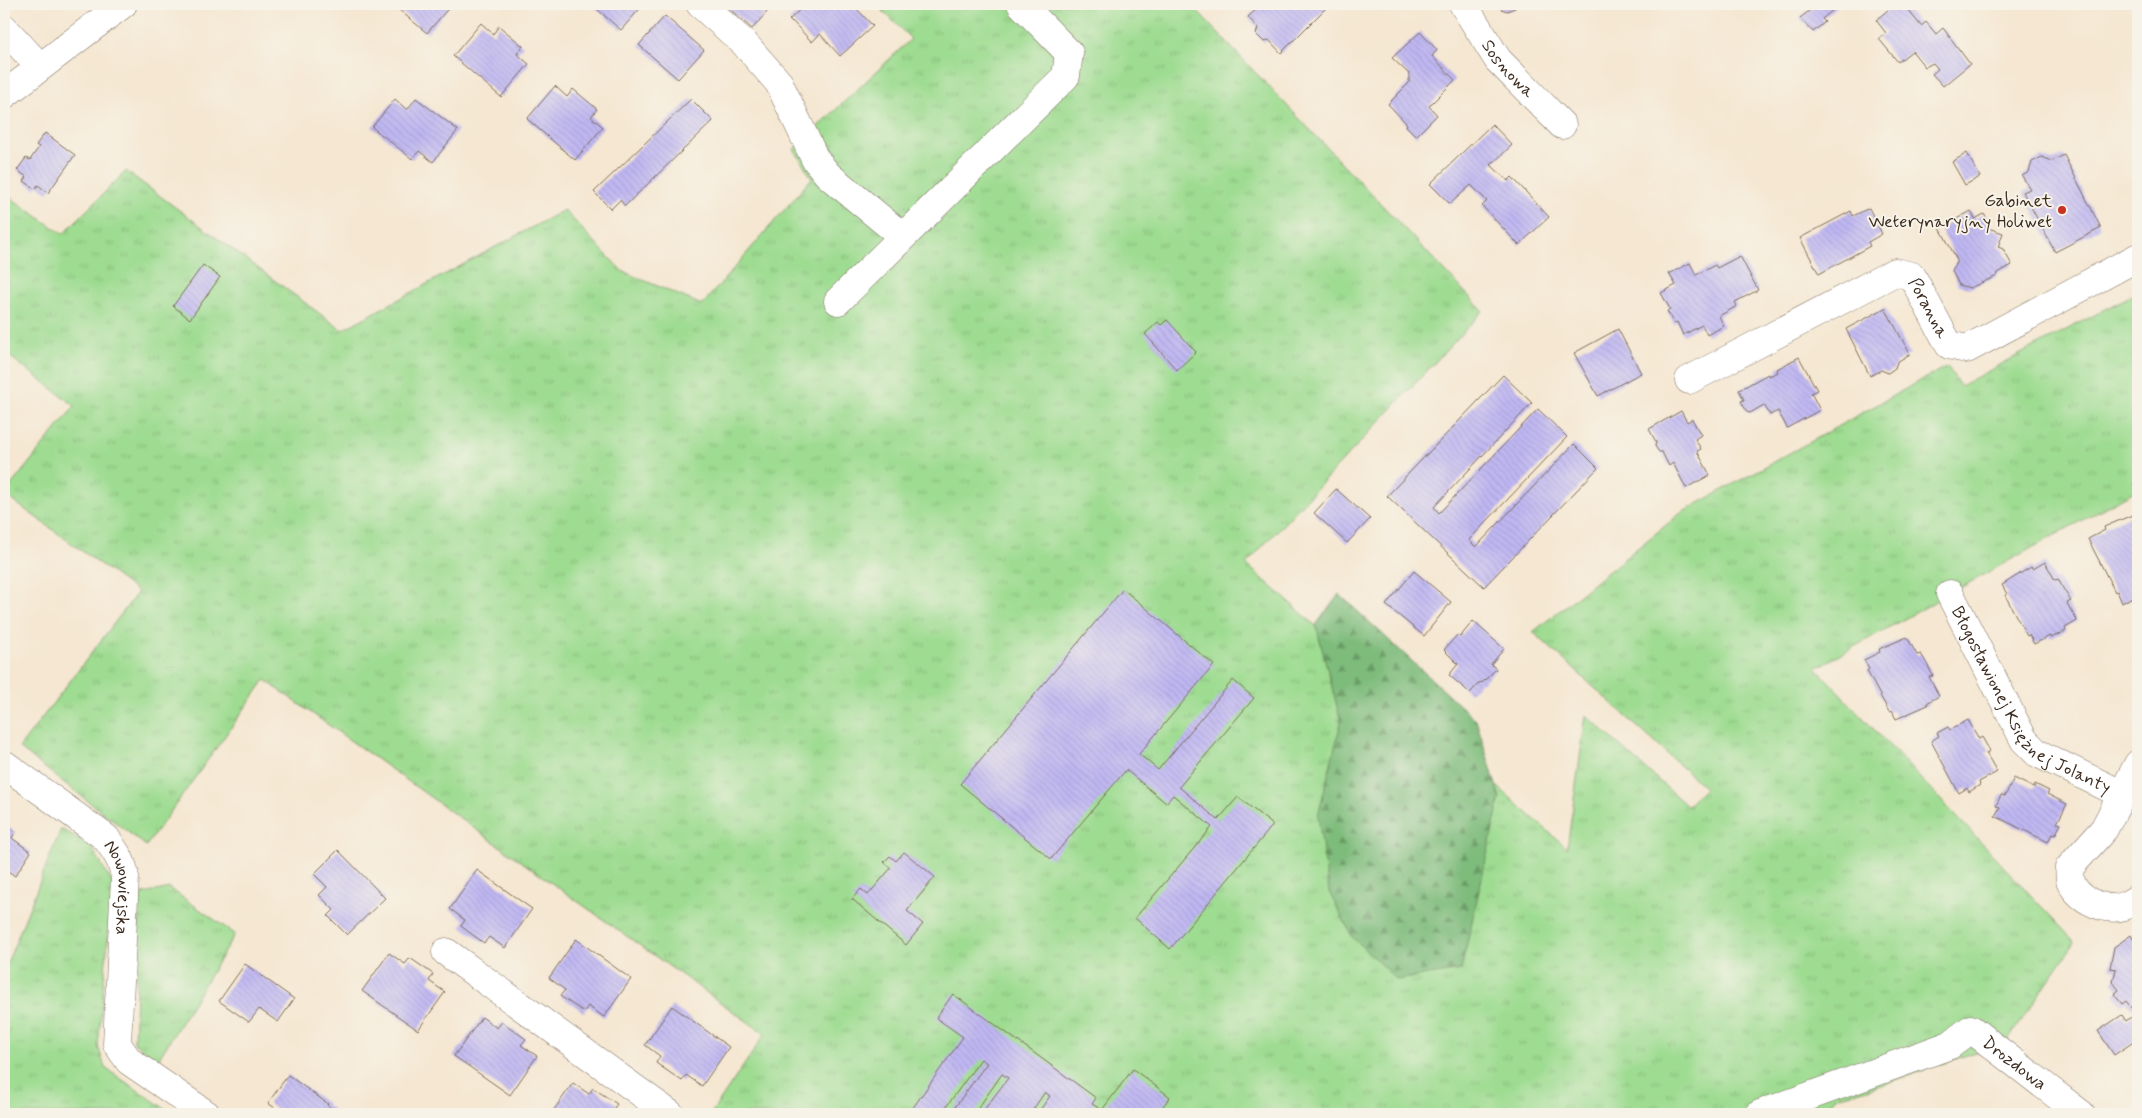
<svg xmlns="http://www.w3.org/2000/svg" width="2142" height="1118" viewBox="0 0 2142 1118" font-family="Mynerve,sans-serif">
<defs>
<pattern id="grass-tufts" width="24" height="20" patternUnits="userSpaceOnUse" patternTransform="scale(1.25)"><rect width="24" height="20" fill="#9edc91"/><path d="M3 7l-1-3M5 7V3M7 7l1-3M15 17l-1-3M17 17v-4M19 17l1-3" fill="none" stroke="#89bd7d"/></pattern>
<pattern id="forest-firs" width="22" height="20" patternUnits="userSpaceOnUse" patternTransform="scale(1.25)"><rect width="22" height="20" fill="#7ebc7b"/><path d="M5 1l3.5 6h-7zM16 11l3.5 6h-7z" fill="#689964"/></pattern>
<pattern id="building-back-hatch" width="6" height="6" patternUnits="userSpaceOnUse" patternTransform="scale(1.25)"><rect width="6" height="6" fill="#c0b8f3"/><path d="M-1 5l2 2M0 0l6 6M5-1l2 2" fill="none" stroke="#a69ed0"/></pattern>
</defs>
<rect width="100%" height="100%" fill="#f7f3e8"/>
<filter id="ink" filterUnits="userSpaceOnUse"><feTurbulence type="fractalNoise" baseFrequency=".02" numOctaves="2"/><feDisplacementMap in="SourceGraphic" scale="10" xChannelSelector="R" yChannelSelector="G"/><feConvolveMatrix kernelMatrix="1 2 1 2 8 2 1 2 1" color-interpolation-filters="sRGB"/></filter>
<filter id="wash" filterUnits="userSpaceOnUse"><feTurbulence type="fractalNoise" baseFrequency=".0096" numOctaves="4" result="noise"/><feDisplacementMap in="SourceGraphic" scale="20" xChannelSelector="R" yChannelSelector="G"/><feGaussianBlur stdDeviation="1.12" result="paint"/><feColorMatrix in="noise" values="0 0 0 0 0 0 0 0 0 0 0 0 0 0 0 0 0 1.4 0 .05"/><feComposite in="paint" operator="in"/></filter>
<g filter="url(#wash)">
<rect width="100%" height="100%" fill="#f5e7d1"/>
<g fill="url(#grass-tufts)" stroke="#6c8358">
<polygon points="876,4 1190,4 1483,311 1246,564 1567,848 1586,715 1687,806 1705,788 1533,632 1681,513 1947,366 1960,386 2138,292 2138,489 1816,668 2075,942 2007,1041 1875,1087 1835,1097 1823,1114 711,1114 765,1034 265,680 146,846 19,748 138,592 4,494 75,406 4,352 4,193 63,234 126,171 342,330 564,210 622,271 702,305 812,178 794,149 911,39"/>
<polygon points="61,829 90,845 113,884 98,1046 105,1068 173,1114 4,1114 4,971"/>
<polygon points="169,888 235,934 158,1060 134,1043 140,895"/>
</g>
<polygon fill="url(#forest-firs)" stroke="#5c734c" points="1339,594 1476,720 1500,798 1461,970 1397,980 1353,938 1329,892 1318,816 1341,722 1316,625"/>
<g id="blocks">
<g fill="url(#building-back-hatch)">
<polygon points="392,4 452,4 427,33"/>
<polygon points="591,4 644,4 621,30"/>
<polygon points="724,4 774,4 752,29"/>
<polygon points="806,4 818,4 821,7 825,4 852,4 873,26 840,56 820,34 812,42 792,21 791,22 789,20"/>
<polygon points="1262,4 1324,4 1327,7 1281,53 1269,40 1264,42 1256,34 1258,28 1248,17"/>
<polygon points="1496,4 1518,4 1515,8 1507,11 1501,9"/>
<polygon points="1818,4 1840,4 1822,19 1825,22 1813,32 1800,18"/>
<polygon points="1895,4 1903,4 1921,26 1926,22 1936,34 1943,28 1970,64 1943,86 1932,74 1938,69 1933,63 1925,67 1912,51 1898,62 1879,39 1886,33 1876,20"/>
<polygon points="665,16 704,50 678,79 639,45"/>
<polygon points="481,23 493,34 499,26 523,46 517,54 529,64 501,97 453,56"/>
<polygon points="1420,32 1437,50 1432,56 1455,80 1429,106 1437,115 1416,136 1406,126 1407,124 1388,104 1409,83 1409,74 1392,58"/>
<polygon points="555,86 567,97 573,89 597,109 591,117 603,127 575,160 527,119"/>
<polygon points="416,98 458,130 433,162 419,151 412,159 372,127 395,99 407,110"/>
<polygon points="691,99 713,121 625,206 620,200 611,209 594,192"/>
<polygon points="1492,124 1512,145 1491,165 1508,181 1512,177 1549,217 1519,245 1482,206 1487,201 1471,185 1450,204 1430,184"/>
<polygon points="45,133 75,155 48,193 38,185 35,189 24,181 27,177 17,170 26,158 30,160 39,147 36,145"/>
<polygon points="1967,153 1980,177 1965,185 1952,162"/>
<polygon points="2064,155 2101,228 2055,252 2023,192 2030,189 2022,176 2029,172 2032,162 2042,157 2052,161"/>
<polygon points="1869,208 1882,234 1868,242 1870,246 1819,274 1800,238 1851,211 1853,216"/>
<polygon points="1971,211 1975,219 1984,214 1989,223 1988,228 2003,233 1998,247 2003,249 2012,265 1998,273 1997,276 1970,288 1959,285 1952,271 1957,260 1940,228"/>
<polygon points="1740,256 1758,290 1735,302 1737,306 1719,316 1724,326 1707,335 1702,325 1683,335 1677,322 1674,324 1667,311 1670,309 1661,293 1676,285 1669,274 1690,263 1696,275 1715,265 1717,268"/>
<polygon points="203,265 220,277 190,319 173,306"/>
<polygon points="1885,308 1910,354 1897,362 1895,368 1888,373 1881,370 1870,376 1846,329"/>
<polygon points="1167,320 1196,352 1177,370 1145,334 1158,322 1161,325"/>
<polygon points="1618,329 1641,373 1598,396 1574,353"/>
<polygon points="1799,357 1817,390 1811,393 1820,410 1787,428 1778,411 1770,415 1764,405 1750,413 1747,412 1741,401 1744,400 1739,390 1768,374 1769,376 1778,372 1777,369"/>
<polygon points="1503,375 1532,403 1434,507 1439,513 1538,409 1567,437 1469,540 1476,547 1574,444 1598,468 1484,587 1387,496"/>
<polygon points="1681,411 1687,422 1692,419 1701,435 1695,439 1701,449 1697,451 1710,475 1686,488 1673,463 1669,466 1662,452 1659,452 1655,446 1656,442 1649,429"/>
<polygon points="1336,489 1370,519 1347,543 1314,513"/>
<polygon points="2132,515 2138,526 2138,594 2122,603 2117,591 2115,592 2088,539 2105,530 2104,527"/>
<polygon points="2045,562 2055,580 2058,579 2064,590 2071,601 2067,603 2077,621 2065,628 2066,631 2051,638 2050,636 2034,644 2029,635 2027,636 2016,616 2005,595 2007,594 2002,585 2031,567 2033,569"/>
<polygon points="1414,571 1451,602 1424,636 1386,605"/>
<polygon points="1123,589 1214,665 1139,754 1158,770 1233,680 1254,698 1179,787 1218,820 1238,797 1273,825 1170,949 1135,918 1212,827 1173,795 1166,803 1126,770 1051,859 960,784"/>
<polygon points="1473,621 1504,649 1491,664 1496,669 1482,683 1480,682 1470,693 1449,675 1458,664 1444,650 1457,635 1460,637"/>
<polygon points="1907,637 1917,655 1921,654 1927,664 1933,676 1929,677 1939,696 1927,703 1928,705 1896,719 1892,711 1889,712 1867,671 1869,669 1864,660 1880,652 1879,649"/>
<polygon points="1968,720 1979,739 1982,737 1990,751 1986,753 1997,772 1979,782 1980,785 1969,792 1967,788 1959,793 1931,741 1939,736 1937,733 1948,727 1950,730"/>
<polygon points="2014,778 2034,788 2035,784 2049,791 2047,794 2067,804 2057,823 2061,824 2055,835 2052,834 2048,842 1995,816 2000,807 1996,806 2001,795 2005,796"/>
<polygon points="4,824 15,832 12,838 31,852 15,876 4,868"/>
<polygon points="338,850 385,898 347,935 328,916 334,910 319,895 327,887 314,874"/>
<polygon points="904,852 935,877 907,911 923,924 906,945 852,899 861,889 868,895 891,868 884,862 890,856 896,861"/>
<polygon points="477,870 532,909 505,948 489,937 484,943 473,935 461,926 465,920 450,909"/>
<polygon points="2131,935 2134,940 2138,937 2138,1039 2114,1055 2098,1031 2122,1015 2126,1021 2135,1014 2136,1010 2132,1009 2126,1001 2122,1004 2114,994 2119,990 2113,982 2116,969 2110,968 2114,947"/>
<polygon points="576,939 631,979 604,1017 588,1006 584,1012 560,996 565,990 549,978"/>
<polygon points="389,953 405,964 410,958 433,974 429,981 445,992 418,1030 362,991"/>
<polygon points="245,964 294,999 278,1022 259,1009 249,1022 219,1001"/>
<polygon points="953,994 1096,1098 1092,1104 1102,1110 1133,1069 1170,1097 1157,1114 1037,1114 1050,1096 1045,1092 1030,1114 981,1114 1008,1078 1002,1074 974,1114 950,1114 987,1063 981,1059 941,1114 920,1114 912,1109 963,1037 936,1018"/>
<polygon points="672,1006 729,1047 702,1086 686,1075 682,1081 656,1063 660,1056 645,1045"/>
<polygon points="482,1017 497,1028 502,1022 526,1039 521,1045 537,1056 510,1095 454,1056"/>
<polygon points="288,1075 328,1104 327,1105 339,1114 283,1114 268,1103"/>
<polygon points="573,1083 589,1094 593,1088 617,1104 612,1111 618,1114 551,1114"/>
</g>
</g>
</g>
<g filter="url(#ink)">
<use href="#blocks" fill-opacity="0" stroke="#7c6c5d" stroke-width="1"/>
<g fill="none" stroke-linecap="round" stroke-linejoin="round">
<g stroke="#7c6c5d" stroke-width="29">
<g id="minor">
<polyline points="700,4 744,43 779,83 815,159 828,175 902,236"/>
<path id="s1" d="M1463,4L1498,60L1562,125"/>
<polyline points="4,28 39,66"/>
<polyline points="4,95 123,4"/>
<polyline points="838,301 1066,76 1069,53 1021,4"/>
<path id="s2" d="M1689,380L1895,272L1912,276L1949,345L1967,349L2138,257"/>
<path id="s3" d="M1950,594L2024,740L2037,753L2123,795"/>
<path id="s4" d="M4,764L106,838C115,851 123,861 125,877L117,1044L129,1061L206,1114"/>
<path d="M2138,764L2104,829L2069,868C2070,872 2069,877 2070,880C2077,898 2102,911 2120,907C2126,906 2133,901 2138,898"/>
<polyline points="446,952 670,1114"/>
<path id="s5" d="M1760,1114L1950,1045L1971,1029L2081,1114"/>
</g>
</g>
<use href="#minor" stroke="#fff" stroke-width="28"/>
</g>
</g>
<circle fill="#c8321e" stroke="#f7f3e8" stroke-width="2" cx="2062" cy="210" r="5"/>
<g text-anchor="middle" stroke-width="4" stroke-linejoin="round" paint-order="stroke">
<g font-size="18" fill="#3b2a1e" stroke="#f7f3e8">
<text dy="6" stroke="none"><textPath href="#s1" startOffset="79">Sosnowa</textPath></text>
<text dy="6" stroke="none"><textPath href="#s2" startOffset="286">Poranna</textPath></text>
<text dy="6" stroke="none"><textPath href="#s3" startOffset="139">Błogosławionej Księżnej Jolanty</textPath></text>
<text dy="6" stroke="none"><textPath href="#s4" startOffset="179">Nowowiejska</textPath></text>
<text dy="6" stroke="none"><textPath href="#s5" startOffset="284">Drozdowa</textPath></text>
</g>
<g font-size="18" fill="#3b2a1e" stroke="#f7f3e8" text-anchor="end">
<text x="2052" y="206">Gabinet<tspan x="2052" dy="21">Weterynaryjny Holiwet</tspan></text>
</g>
</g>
<rect width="2142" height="1118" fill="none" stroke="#f7f3e8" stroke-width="20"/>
</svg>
